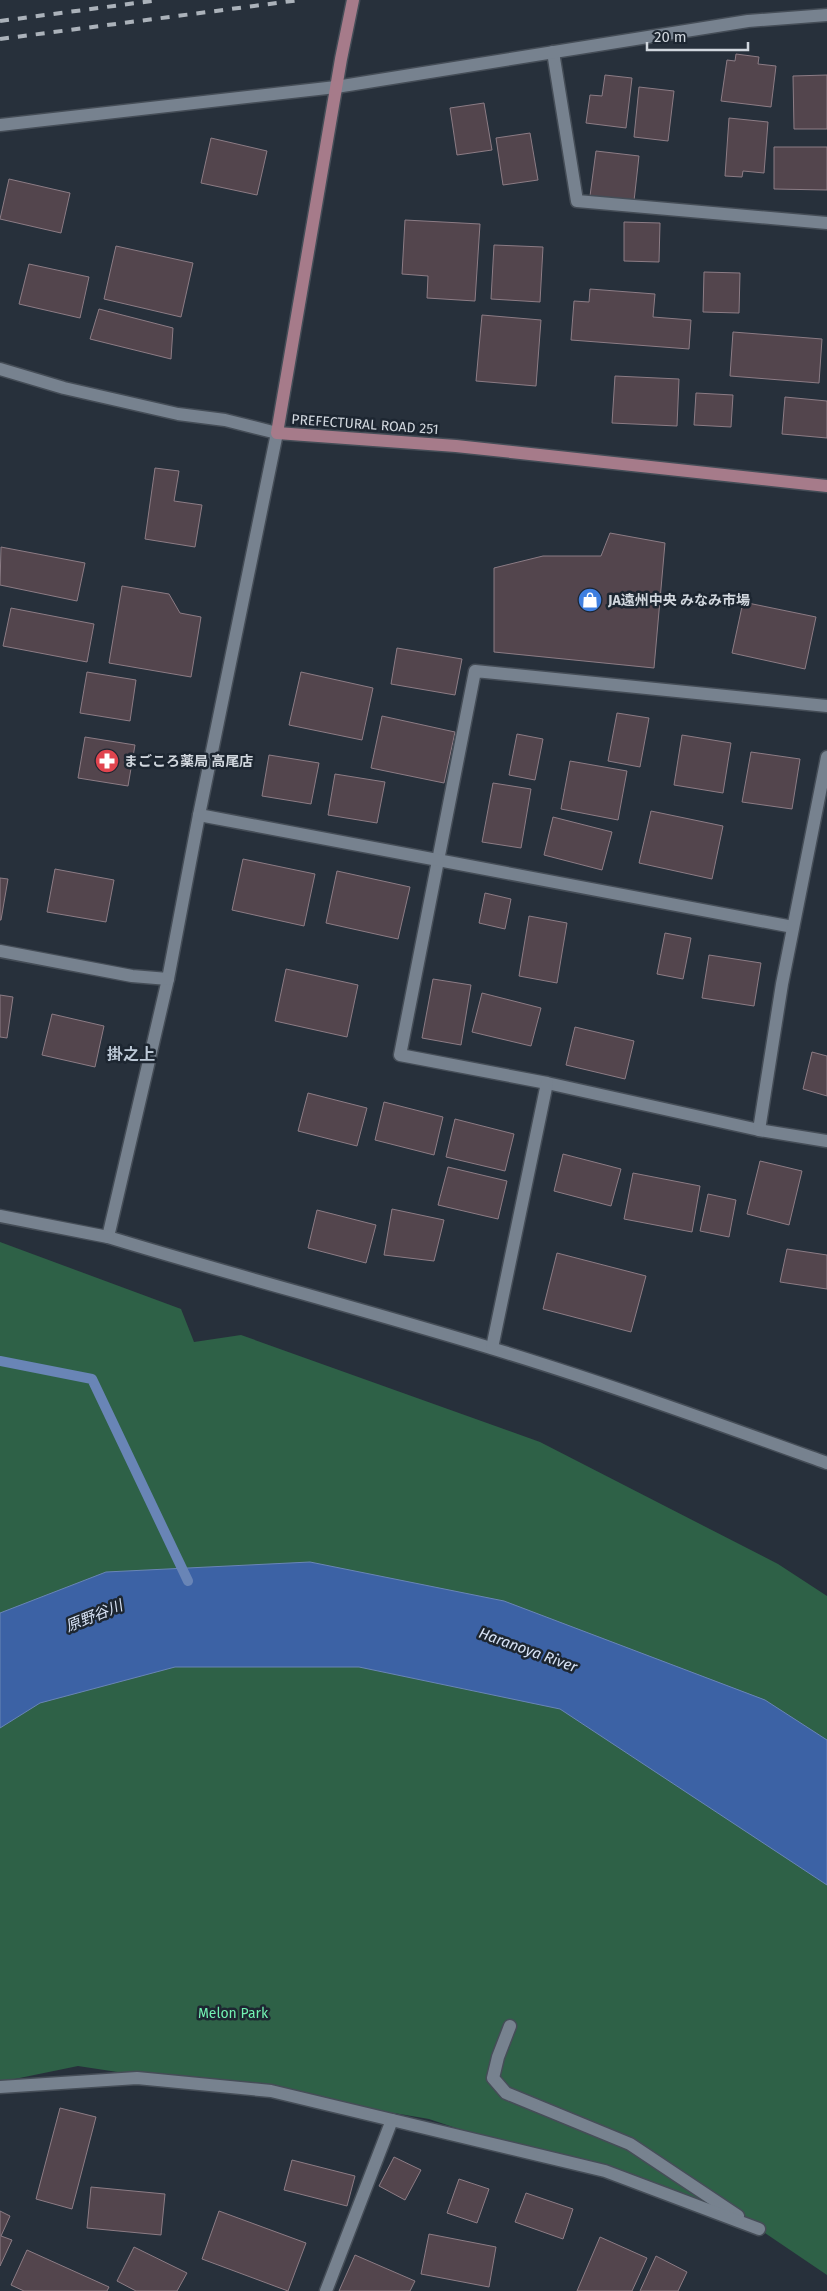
<svg xmlns="http://www.w3.org/2000/svg" width="827" height="2291" viewBox="0 0 827 2291" font-family="'Fira Sans','Noto Sans JP',sans-serif">
<rect width="100%" height="100%" fill="#27303b"/>
<polygon fill="#2e6147" points="0,1242 181,1309 194,1342 241,1335 540,1442 778,1564 827,1596 827,2275 759,2229 429,2119 394,2113 392,2120 316,2102 78,2066 0,2082"/>
<polygon fill="#3c62a5" stroke="#6985b6" points="310,1562 504,1601 765,1700 827,1740 827,1885 560,1709 359,1667 175,1667 40,1703 0,1728 0,1613 106,1572"/>
<g fill="none" stroke-linecap="round" stroke-linejoin="round">
<polyline stroke="#6985b6" stroke-width="10" points="0,1361 92,1379 188,1581"/>
</g>
<g fill="#53454d" stroke="#8c7c85">
<polygon points="736,54 759,57 758,64 776,66 771,107 721,101 727,60 735,61"/>
<polygon points="605,75 632,78 626,128 586,123 590,95 602,96"/>
<polygon points="827,75 827,129 794,129 793,76"/>
<polygon points="639,87 674,91 668,141 634,137"/>
<polygon points="484,103 492,150 457,155 450,108"/>
<polygon points="729,118 768,122 764,173 743,171 742,177 725,176"/>
<polygon points="530,133 538,180 503,185 496,138"/>
<polygon points="211,138 267,151 257,195 201,183"/>
<polygon points="774,147 827,147 827,190 774,189"/>
<polygon points="596,151 639,156 634,201 590,196"/>
<polygon points="9,179 70,193 61,233 0,219"/>
<polygon points="405,220 480,224 475,301 427,298 428,276 402,274"/>
<polygon points="624,222 660,223 659,262 624,261"/>
<polygon points="494,245 543,247 540,302 491,299"/>
<polygon points="116,246 193,263 181,317 104,299"/>
<polygon points="29,264 89,277 80,318 19,304"/>
<polygon points="704,272 740,273 739,313 703,312"/>
<polygon points="590,289 655,294 653,317 691,320 689,349 571,340 574,301 589,302"/>
<polygon points="99,309 173,328 171,359 90,339"/>
<polygon points="482,315 541,320 536,386 476,381"/>
<polygon points="733,332 822,339 819,383 730,376"/>
<polygon points="615,376 679,379 677,426 612,423"/>
<polygon points="696,393 733,395 731,427 694,425"/>
<polygon points="785,397 827,401 827,438 782,434"/>
<polygon points="155,468 179,471 174,501 202,505 195,547 145,539"/>
<polygon points="610,533 665,543 654,668 494,652 494,568 543,556 601,556"/>
<polygon points="1,547 85,563 77,601 0,585"/>
<polygon points="122,586 169,594 180,613 201,617 191,677 109,663"/>
<polygon points="743,602 816,617 805,669 732,653"/>
<polygon points="11,608 94,624 87,662 3,646"/>
<polygon points="397,648 462,659 455,695 391,684"/>
<polygon points="87,672 136,680 130,721 80,713"/>
<polygon points="301,672 373,688 362,740 289,725"/>
<polygon points="617,713 649,718 640,767 608,761"/>
<polygon points="382,716 455,732 444,783 371,768"/>
<polygon points="517,734 543,739 535,780 509,775"/>
<polygon points="682,735 731,743 723,793 674,785"/>
<polygon points="85,737 135,745 128,786 78,778"/>
<polygon points="751,752 800,759 792,809 742,802"/>
<polygon points="269,755 319,763 311,804 262,796"/>
<polygon points="570,761 627,771 618,820 561,809"/>
<polygon points="335,774 385,782 377,823 328,815"/>
<polygon points="493,783 531,789 521,848 482,842"/>
<polygon points="651,811 723,826 712,879 639,863"/>
<polygon points="553,817 612,832 602,870 544,855"/>
<polygon points="243,859 315,874 304,926 232,910"/>
<polygon points="55,869 114,880 106,922 47,912"/>
<polygon points="337,871 410,887 398,939 326,923"/>
<polygon points="0,878 8,879 1,920 0,920"/>
<polygon points="485,893 511,899 505,929 479,923"/>
<polygon points="529,916 567,923 557,983 519,976"/>
<polygon points="665,933 691,938 683,979 657,974"/>
<polygon points="709,955 761,963 754,1006 702,998"/>
<polygon points="286,969 358,985 347,1037 275,1021"/>
<polygon points="433,979 471,985 461,1045 422,1038"/>
<polygon points="482,993 541,1008 531,1046 472,1032"/>
<polygon points="0,995 13,997 7,1038 0,1037"/>
<polygon points="52,1014 104,1026 95,1067 42,1055"/>
<polygon points="575,1027 634,1041 625,1079 566,1065"/>
<polygon points="812,1052 827,1056 827,1096 803,1089"/>
<polygon points="308,1093 367,1108 357,1146 298,1131"/>
<polygon points="384,1102 443,1117 434,1155 375,1140"/>
<polygon points="455,1119 514,1134 505,1171 446,1157"/>
<polygon points="563,1154 621,1169 611,1206 554,1191"/>
<polygon points="760,1161 802,1171 789,1225 747,1214"/>
<polygon points="448,1167 507,1181 498,1219 438,1205"/>
<polygon points="633,1173 700,1186 692,1232 624,1219"/>
<polygon points="708,1194 736,1200 729,1237 700,1231"/>
<polygon points="392,1209 444,1220 434,1261 384,1255"/>
<polygon points="317,1210 376,1225 366,1263 308,1248"/>
<polygon points="787,1249 827,1255 827,1289 780,1282"/>
<polygon points="557,1253 646,1276 631,1332 543,1309"/>
<polygon points="60,2108 96,2117 72,2209 36,2199"/>
<polygon points="394,2157 421,2170 405,2200 379,2186"/>
<polygon points="292,2160 355,2176 347,2206 284,2190"/>
<polygon points="459,2179 489,2189 477,2223 447,2213"/>
<polygon points="91,2187 165,2194 161,2235 87,2228"/>
<polygon points="526,2193 573,2209 563,2239 515,2222"/>
<polygon points="0,2211 10,2216 1,2236 12,2240 0,2266"/>
<polygon points="219,2211 306,2243 288,2291 202,2259"/>
<polygon points="429,2234 496,2247 489,2287 421,2274"/>
<polygon points="600,2237 647,2258 632,2291 577,2291"/>
<polygon points="134,2247 187,2273 177,2291 136,2291 117,2281"/>
<polygon points="27,2250 109,2287 107,2291 24,2291 11,2285"/>
<polygon points="355,2255 415,2281 410,2291 339,2291"/>
<polygon points="656,2256 687,2272 678,2291 640,2291"/>
</g>
<g fill="none" stroke-linecap="round" stroke-linejoin="round">
<g stroke="#454d57" stroke-width="15">
<g id="minor">
<polyline points="553,52 577,201 827,223"/>
<polyline points="0,125 336,87 748,21 827,15"/>
<path d="M0,369L64,388L178,414L225,420L277,433L199,815L168,979L108,1237C236,1276 366,1310 494,1349C606,1383 716,1423 827,1463"/>
<polyline points="827,706 475,671 400,1055 547,1083 759,1130 827,1141"/>
<polyline points="199,815 793,927"/>
<polyline points="0,951 132,976 168,979"/>
<polyline points="759,1130 782,984 827,757"/>
<polyline points="0,1216 108,1237"/>
<polyline points="492,1348 547,1083"/>
<polyline points="510,2026 498,2057 493,2078 506,2093 630,2144 738,2216"/>
<polyline points="0,2087 137,2078 271,2091 605,2171 759,2229"/>
<polyline points="326,2291 392,2120"/>
</g>
</g>
<g stroke="#454d57" stroke-width="15">
<polyline id="major" points="353,0 341,59 277,433 456,446 827,486"/>
</g>
<use href="#minor" stroke="#77828f" stroke-width="12"/>
<use href="#major" stroke="#a67b8a" stroke-width="12"/>
<g stroke="#abb2ba" stroke-width="4" stroke-dasharray="9 9" stroke-linecap="butt">
<polyline points="0,21 159,0"/>
<polyline points="0,39 300,0"/>
</g>
</g>
<defs>
<g id="shop-disc" transform="scale(1.25)"><circle r="9.5" fill="#3f7fe0" stroke="#1d2631"/><path d="M-5-2.5h2.3a2.7 3.5 0 0 1 5.4 0H5L5.5 6h-11ZM-1.5-2.5h3a1.5 2.3 0 0 0-3 0Z" fill="#fff"/></g>
<g id="pharmacy-disc" transform="scale(1.25)"><circle r="9.5" fill="#e0444e" stroke="#1d2631"/><path d="M-2-6h4v4h4v4h-4v4h-4v-4h-4v-4h4Z" fill="#fff"/></g>
</defs>
<g fill-rule="evenodd">
<use href="#shop-disc" x="590" y="600"/>
<use href="#pharmacy-disc" x="107" y="761"/>
</g>
<g text-anchor="middle" stroke-width="5" stroke-linejoin="round" paint-order="stroke">
<g font-size="14" fill="#d1d7de" stroke="#1d2631">
<text transform="translate(365 424) rotate(4)" y="5">PREFECTURAL ROAD 251</text>
</g>
<g font-size="14" font-weight="bold" fill="#d1d7de" stroke="#1d2631" text-anchor="start">
<text x="608" y="605">JA遠州中央 みなみ市場</text>
<text x="124" y="766">まごころ薬局 高尾店</text>
</g>
<g font-size="14" fill="#72f2b3" stroke="#1d2631">
<text x="233" y="2018">Melon Park</text>
</g>
<g font-size="15" font-style="italic" fill="#d7e2f5" stroke="#1d2631">
<text transform="translate(94 1616) rotate(-22)" y="5">原野谷川</text>
<text transform="translate(528 1650) rotate(20)" y="5">Haranoya River</text>
</g>
<g font-size="16" font-weight="bold" fill="#becad8" stroke="#1d2631">
<text x="131" y="1060">掛之上</text>
</g>
</g>
<path d="M647 42v8h101v-8" fill="none" stroke="#d1d7de" stroke-width="2.5"/>
<text x="654" y="42" font-size="15" fill="#d1d7de" stroke="#1d2631" stroke-width="4" paint-order="stroke">20 m</text>
</svg>
